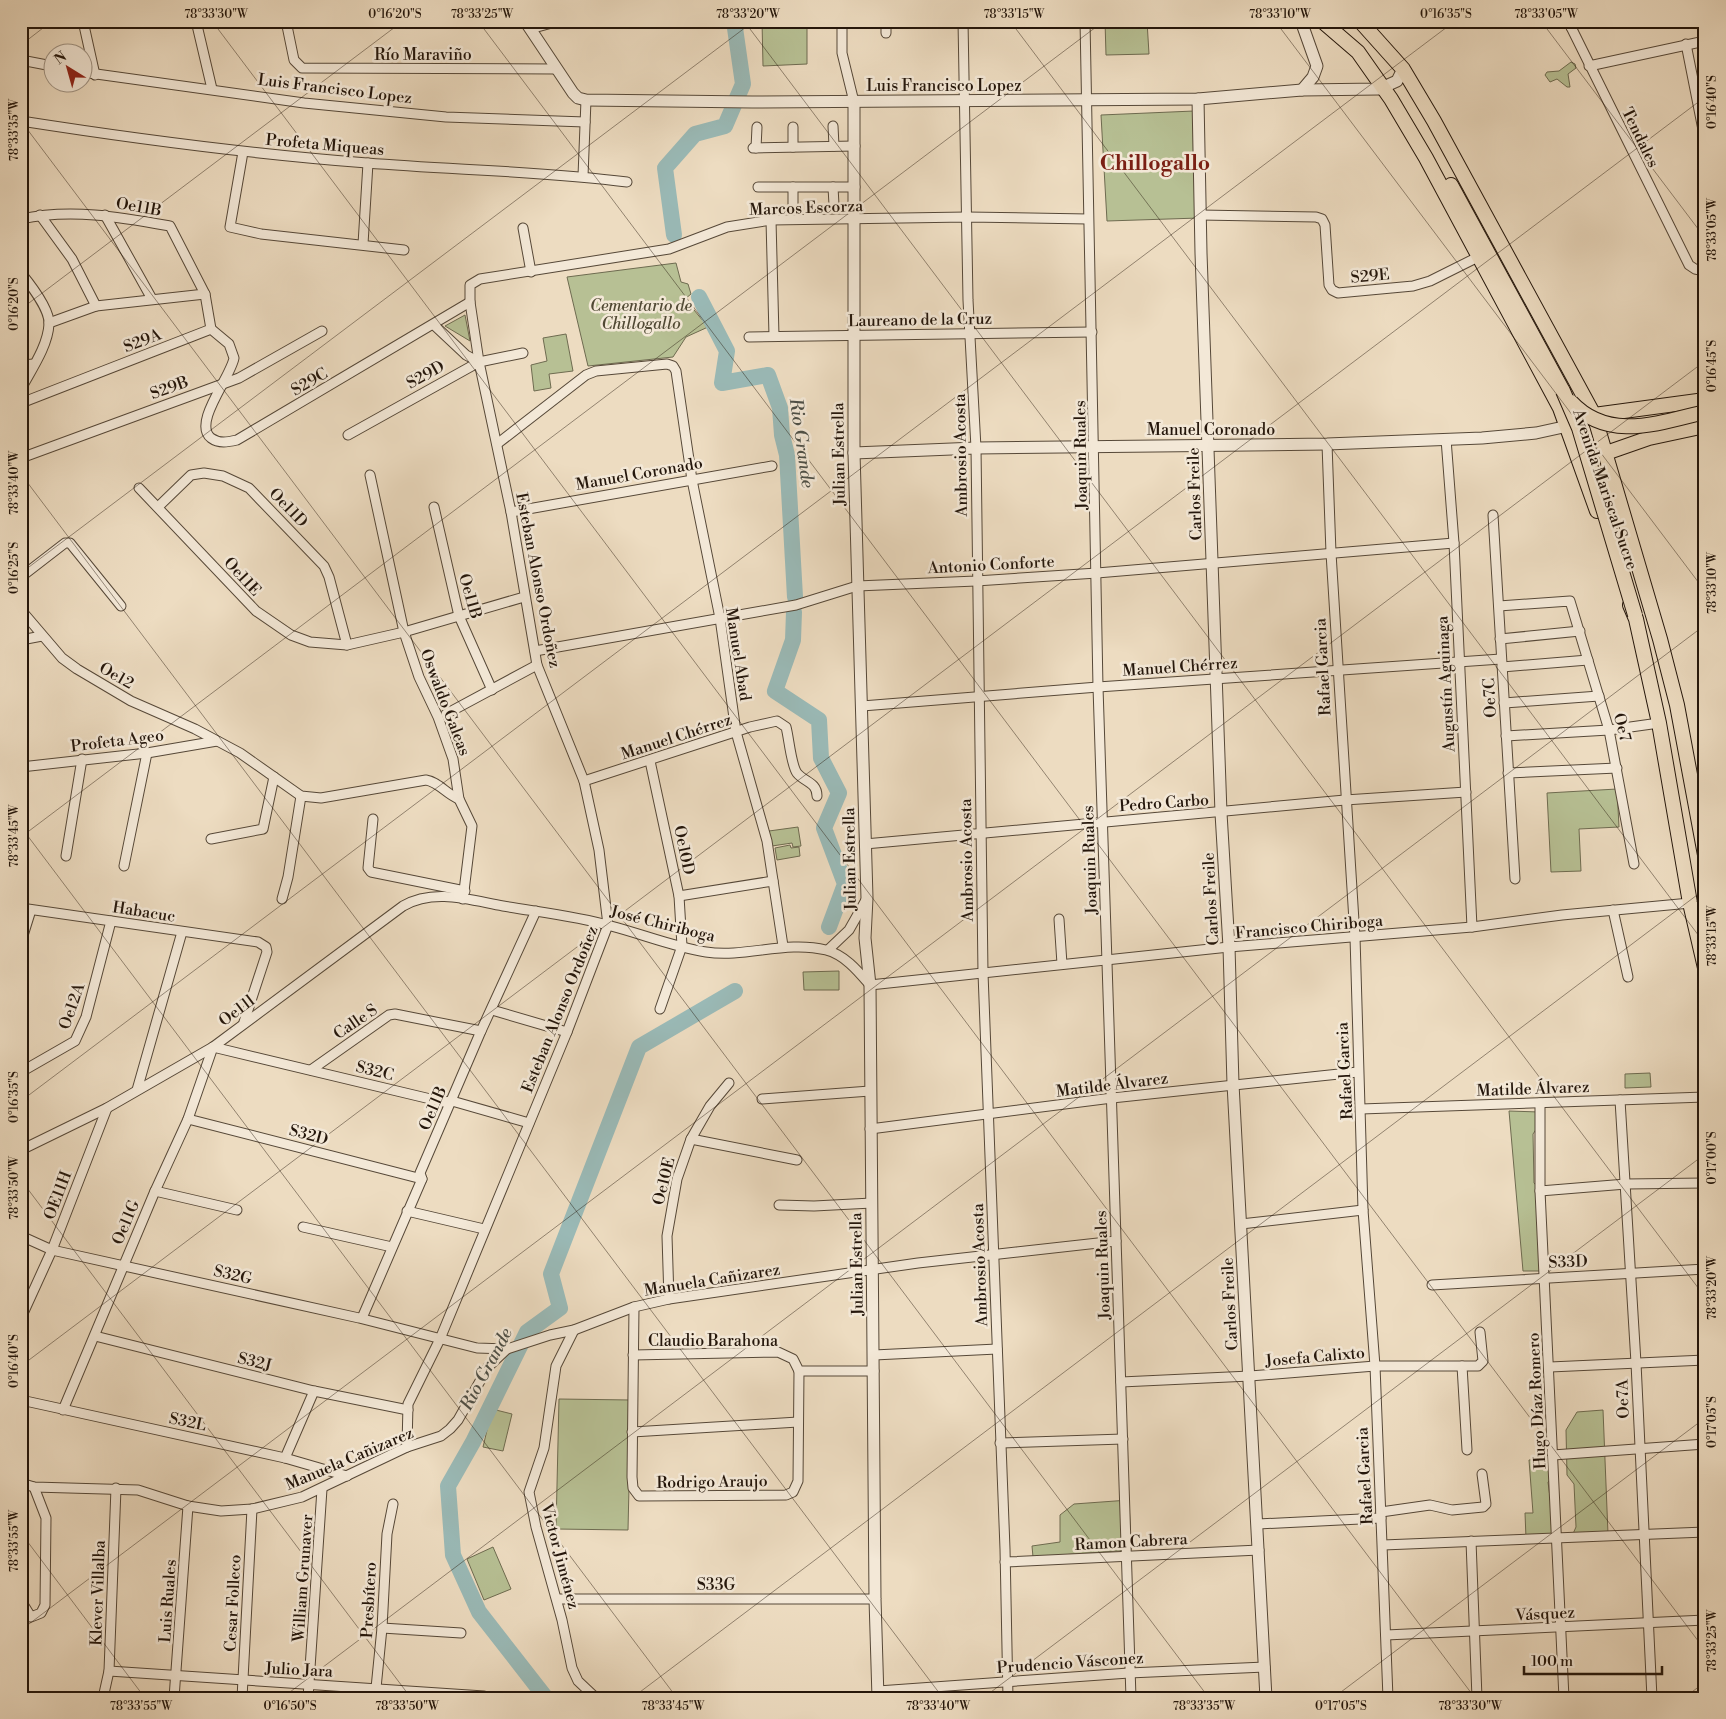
<svg xmlns="http://www.w3.org/2000/svg" width="1726" height="1719" viewBox="0 0 1726 1719" font-family="'Libre Bodoni',serif">
<rect width="100%" height="100%" fill="#eddcc1"/>
<filter id="stains"><feTurbulence type="fractalNoise" baseFrequency=".004" numOctaves="4"/><feColorMatrix values="0 0 0 0 .2 0 0 0 0 .09 0 0 0 0 .02 0 0 0 .5 -.17"/></filter>
<radialGradient id="worn" r=".72"><stop offset=".6" stop-color="#630" stop-opacity="0"/><stop offset="1" stop-color="#630" stop-opacity=".3"/></radialGradient>
<g fill="#b7c094" stroke="#6e6b50">
<polygon points="762,21 807,21 807,64 763,66"/>
<polygon points="1105,21 1147,21 1149,54 1106,55"/>
<polygon points="1571,62 1575,64 1576,68 1568,74 1570,87 1567,87 1557,79 1550,82 1545,75 1547,72 1559,71"/>
<polygon points="1194,111 1199,218 1107,221 1101,115"/>
<polygon points="676,263 681,282 688,284 691,294 685,299 708,327 686,337 673,357 588,366 567,277"/>
<polygon points="465,315 470,341 445,326"/>
<polygon points="566,334 573,371 549,374 551,388 534,391 531,365 547,361 543,338"/>
<polygon points="1617,789 1619,827 1579,829 1581,871 1551,872 1547,793"/>
<polygon points="798,827 801,846 793,847 792,843 772,846 769,831"/>
<polygon points="790,845 791,848 799,847 800,856 777,860 775,848"/>
<polygon points="839,971 839,990 804,990 803,972"/>
<polygon points="1650,1073 1651,1087 1625,1088 1625,1074"/>
<polygon points="1509,1111 1539,1112 1539,1125 1533,1134 1534,1183 1545,1195 1546,1271 1523,1271"/>
<polygon points="559,1399 631,1400 628,1530 556,1529"/>
<polygon points="492,1409 512,1414 503,1451 483,1447"/>
<polygon points="1603,1410 1608,1534 1572,1536 1576,1527 1574,1484 1567,1475 1566,1430 1577,1412"/>
<polygon points="1556,1457 1556,1476 1548,1482 1554,1528 1559,1537 1526,1538 1525,1513 1533,1513 1529,1460"/>
<polygon points="1129,1500 1131,1550 1033,1557 1032,1546 1060,1542 1060,1515 1074,1504"/>
<polygon points="493,1547 511,1589 484,1600 467,1559"/>
</g>
<g fill="none" stroke-linecap="round" stroke-linejoin="round">
<g stroke="#9abab7" stroke-width="16">
<polyline points="674,235 665,168 695,134 725,126 743,84 734,21"/>
<polyline points="699,297 727,351 722,383 768,375 780,408 782,435 787,455 795,597"/>
<polyline points="794,612 793,640 775,691 819,720 821,758 839,793 824,828 845,884 829,927"/>
<polyline points="546,1698 479,1612 453,1555 448,1486 473,1442 527,1332 560,1308 551,1274 639,1047 735,991"/>
</g>
<g stroke="#564838" stroke-width="11">
<g id="minor">
<polyline points="26,21 26,22"/>
<polyline points="83,21 95,75"/>
<polyline points="196,21 212,89"/>
<polyline points="286,21 294,60 302,68 556,69"/>
<polyline points="842,21 842,53 854,102"/>
<polyline points="886,21 886,33"/>
<polyline points="963,21 968,300 976,448 983,973 1005,1549 1008,1698"/>
<polyline points="1085,21 1098,687 1131,1698"/>
<polyline points="1568,21 1689,265 1695,269 1705,271"/>
<polyline points="1571,27 1582,21"/>
<polyline points="530,29 559,21"/>
<polyline points="1686,44 1705,140"/>
<polyline points="21,60 52,66"/>
<polyline points="1589,66 1705,41"/>
<polyline points="82,72 304,103 446,117 585,122"/>
<path d="M21,121C136,139 251,154 367,163C454,170 541,171 627,182"/>
<polyline points="833,126 834,146"/>
<polyline points="793,147 793,127"/>
<polyline points="753,148 855,146"/>
<polyline points="756,148 757,127"/>
<polyline points="243,152 230,227 261,234 404,250"/>
<polyline points="583,176 586,100"/>
<polyline points="758,187 855,187"/>
<polyline points="833,187 834,205"/>
<polyline points="793,204 793,187"/>
<polyline points="40,215 72,259 96,306"/>
<polyline points="105,215 152,299"/>
<polyline points="1200,215 1316,217 1322,219 1325,225 1329,285 1332,290 1338,293 1413,286 1430,281 1478,257"/>
<path d="M21,219C71,208 120,217 170,226L205,294L211,329"/>
<polyline points="771,220 774,336"/>
<polyline points="523,228 531,272"/>
<polyline points="363,244 368,163"/>
<path d="M21,273C30,284 50,310 49,324C48,346 31,370 21,389"/>
<polyline points="49,323 96,306 205,294"/>
<polyline points="434,325 466,355 479,362"/>
<polyline points="749,337 1092,332"/>
<polyline points="21,365 34,364"/>
<path d="M21,403L211,329L229,344L234,358C231,377 192,423 211,438C219,444 228,442 237,440L470,302"/>
<polyline points="348,435 479,362 523,353"/>
<polyline points="1446,439 1454,543 1472,927"/>
<polyline points="497,444 586,375 596,371 667,364 673,366 676,371 692,480 720,618 736,732 767,841 783,946"/>
<polyline points="1327,444 1331,553 1355,937 1363,1210 1375,1366 1388,1698"/>
<polyline points="21,458 239,378 322,331"/>
<polyline points="370,475 404,632 419,677 438,717 453,759 459,799 472,826 463,899"/>
<polyline points="139,488 256,611 291,635 310,642 347,645 404,632 524,597"/>
<polyline points="158,507 191,475 204,473 223,476 249,488 324,566 329,577 347,645"/>
<polyline points="434,507 459,616 492,690"/>
<polyline points="511,512 772,466"/>
<polyline points="1493,515 1515,879"/>
<polyline points="21,577 65,543 70,543 121,606"/>
<polyline points="1499,606 1570,601 1609,730 1634,864"/>
<path d="M21,610L62,658L77,669L131,701L195,729L240,753L301,796L321,798L426,780C439,782 446,794 459,799"/>
<polyline points="1500,639 1580,631"/>
<polyline points="21,640 42,636"/>
<polyline points="535,651 796,605 857,586 976,581 1097,573 1454,543"/>
<polyline points="1502,667 1588,660"/>
<polyline points="1504,703 1599,696"/>
<polyline points="862,706 1098,687 1501,659"/>
<polyline points="446,714 537,665"/>
<polyline points="1506,736 1609,730 1659,723"/>
<polyline points="650,761 679,896 682,946 660,1009"/>
<polyline points="21,767 147,753 217,741"/>
<polyline points="1508,773 1617,768"/>
<path d="M584,781L750,727L777,721L786,727C789,738 791,765 797,773C804,782 817,782 817,796"/>
<polyline points="373,819 368,868 371,872 465,891"/>
<polyline points="211,839 263,829 274,777"/>
<polyline points="865,844 1345,800 1466,792"/>
<polyline points="66,856 82,759"/>
<polyline points="124,866 147,753"/>
<polyline points="679,896 773,881"/>
<polyline points="282,899 288,877 301,796"/>
<polyline points="21,908 258,942 266,947 267,952 244,1022"/>
<polyline points="1613,910 1628,977"/>
<polyline points="1059,919 1062,964"/>
<polyline points="21,942 31,910"/>
<polyline points="828,950 849,930 866,900"/>
<polyline points="492,1010 567,1032"/>
<polyline points="311,1070 389,1015 395,1014 481,1031"/>
<polyline points="21,1072 75,1041 86,1017 111,921"/>
<polyline points="137,1090 182,932"/>
<polyline points="762,1099 870,1091"/>
<polyline points="1620,1100 1636,1363 1652,1698"/>
<polyline points="1540,1103 1540,1191 1564,1698"/>
<polyline points="1361,1109 1705,1097"/>
<polyline points="188,1119 422,1179"/>
<polyline points="870,1129 1112,1098 1358,1072"/>
<polyline points="691,1139 797,1160"/>
<path d="M21,1150L107,1108L213,1047L403,906C434,888 470,900 503,906C538,912 576,916 611,926C642,934 674,947 706,952C746,958 786,940 826,950C845,955 858,971 870,985L1229,947L1472,927L1562,915L1690,903"/>
<polyline points="155,1191 237,1210"/>
<polyline points="1540,1191 1626,1184 1705,1183"/>
<polyline points="779,1205 814,1206 872,1203"/>
<polyline points="407,1211 484,1229"/>
<polyline points="1241,1224 1363,1210"/>
<polyline points="303,1227 392,1247"/>
<polyline points="21,1236 52,1250 359,1318 477,1348 507,1349"/>
<polyline points="1432,1285 1705,1269"/>
<polyline points="669,1299 667,1236 677,1179 691,1139 710,1106 729,1083"/>
<polyline points="634,1307 632,1477 633,1488 639,1496 786,1495 793,1492 798,1481 799,1371"/>
<polyline points="21,1318 52,1250 107,1108"/>
<polyline points="362,1318 422,1179 420,1173 481,1031 536,911"/>
<polyline points="574,1330 556,1366 544,1448 529,1492 536,1527 562,1620 572,1668 578,1681 596,1698"/>
<polyline points="95,1336 314,1391 408,1410"/>
<polyline points="633,1355 778,1352 793,1359 799,1371 874,1371"/>
<polyline points="874,1355 997,1349"/>
<polyline points="1462,1366 1467,1450"/>
<polyline points="1550,1367 1705,1360"/>
<polyline points="1121,1382 1250,1376 1375,1366 1478,1366 1483,1361 1480,1332"/>
<polyline points="21,1400 285,1458 347,1476"/>
<polyline points="63,1410 155,1191 188,1119 213,1047 443,1102 452,1101 529,1123"/>
<polyline points="632,1432 798,1422"/>
<polyline points="1000,1443 1123,1439"/>
<polyline points="407,1447 408,1404 440,1339 567,1032 608,925 599,850 584,781 537,665 511,512 479,362 470,302 470,285 480,279 669,249 727,227 771,220 967,217 1088,219"/>
<polyline points="1553,1455 1705,1444"/>
<polyline points="285,1458 314,1391"/>
<polyline points="21,1483 34,1487 138,1490 188,1506 221,1511 252,1509 302,1497 407,1447 441,1436 450,1429 458,1420 488,1367 507,1349 550,1335 574,1330 634,1307 669,1299 918,1263 1116,1241"/>
<polyline points="1381,1512 1430,1505 1452,1510 1483,1507 1486,1504 1482,1474"/>
<polyline points="1258,1524 1381,1518"/>
<polyline points="1471,1541 1477,1698"/>
<polyline points="1383,1545 1705,1532"/>
<polyline points="1005,1562 1259,1550"/>
<polyline points="557,1599 875,1599"/>
<polyline points="21,1601 31,1617 41,1613 45,1605 46,1518 34,1487"/>
<polyline points="382,1628 461,1633"/>
<polyline points="1386,1635 1705,1620"/>
<polyline points="109,1671 484,1696 486,1698"/>
<polyline points="878,1691 1129,1673 1265,1667"/>
<polyline points="103,1698 109,1671 116,1488"/>
<polyline points="174,1698 188,1506"/>
<polyline points="242,1698 252,1509"/>
<polyline points="308,1698 322,1489"/>
<polyline points="375,1698 382,1628 387,1534 393,1504"/>
</g>
</g>
<g stroke="#564838" stroke-width="13">
<g id="tertiary">
<polyline points="525,21 573,93 578,98 586,100 752,102 1198,99 1302,90 1379,89 1397,81 1403,69"/>
<polyline points="1301,21 1317,66 1313,77 1302,90"/>
<polyline points="1198,99 1201,253 1221,813 1229,947 1233,1084 1266,1698"/>
<polyline points="854,102 854,453 867,898 865,938 870,985 875,1599 878,1698"/>
<polyline points="854,453 976,448 1327,444 1482,438 1536,433 1568,426"/>
</g>
</g>
<g stroke="#24160b" stroke-width="16">
<g id="primary">
<polyline points="1322,21 1358,52 1391,99 1426,158 1560,408 1597,511"/>
<polyline points="1360,21 1403,69 1434,121 1594,415 1660,639 1677,705 1705,855"/>
<polyline points="1451,185 1563,391"/>
<polyline points="1587,418 1594,415 1705,400"/>
<polyline points="1606,453 1649,438 1705,426"/>
<polyline points="1630,605 1636,619 1659,723 1690,903 1705,968"/>
</g>
</g>
<use href="#minor" stroke="#f3e8d7" stroke-width="9"/>
<use href="#tertiary" stroke="#f3e8d7" stroke-width="11"/>
<use href="#primary" stroke="#eddcc1" stroke-width="14"/>
<g stroke="#24160b" stroke-width="16" stroke-linecap="butt">
<g id="primary-bridge">
<polyline points="1563,391 1579,428 1635,615"/>
<path d="M1571,402C1608,442 1658,423 1705,412"/>
</g>
</g>
<use href="#primary-bridge" stroke="#eddcc1" stroke-width="14"/>
</g>
<path fill="none" stroke="#24160b" stroke-width="1" stroke-opacity="0.45" d="M212,21L1475,1698M478,21L1705,1650M744,21L1705,1297M1010,21L1705,944M1275,21L1705,591M1541,21L1705,238M21,45L52,21M21,121L1209,1698M21,309L403,21M21,474L943,1698M21,573L754,21M21,827L677,1698M21,837L1104,21M21,1101L1455,21M21,1180L411,1698M21,1366L1705,97M21,1533L145,1698M21,1630L1705,361M282,1698L1705,625M632,1698L1705,889M983,1698L1705,1154M1333,1698L1705,1418M1684,1698L1705,1682"/>
<g text-anchor="middle" stroke-width="5" stroke-linejoin="round" paint-order="stroke">
<g font-size="16" fill="#24160b" stroke="#f3e8d7">
<text x="423" y="60">Río Maraviño</text>
<text x="944" y="91">Luis Francisco Lopez</text>
<text transform="translate(335 88) rotate(7)" y="6">Luis Francisco Lopez</text>
<text transform="translate(1641 137) rotate(64)" y="6">Tendales</text>
<text transform="translate(325 144) rotate(5)" y="6">Profeta Miqueas</text>
<text transform="translate(139 206) rotate(10)" y="6">Oe11B</text>
<text transform="translate(806 207) rotate(-2)" y="6">Marcos Escorza</text>
<text transform="translate(1370 275) rotate(-5)" y="6">S29E</text>
<text transform="translate(920 319) rotate(-1)" y="6">Laureano de la Cruz</text>
<text transform="translate(142 340) rotate(-21)" y="6">S29A</text>
<text transform="translate(425 374) rotate(-29)" y="6">S29D</text>
<text transform="translate(309 381) rotate(-30)" y="6">S29C</text>
<text transform="translate(169 387) rotate(-20)" y="6">S29B</text>
<text x="1211" y="435">Manuel Coronado</text>
<text transform="translate(838 454) rotate(-91)" y="6">Julian Estrella</text>
<text transform="translate(960 455) rotate(-91)" y="6">Ambrosio Acosta</text>
<text transform="translate(1080 455) rotate(-91)" y="6">Joaquin Ruales</text>
<text transform="translate(639 473) rotate(-10)" y="6">Manuel Coronado</text>
<text transform="translate(1606 489) rotate(71)" y="6">Avenida Mariscal Sucre</text>
<text transform="translate(1194 494) rotate(-92)" y="6">Carlos Freile</text>
<text transform="translate(289 507) rotate(46)" y="6">Oe11D</text>
<text transform="translate(991 564) rotate(-3)" y="6">Antonio Conforte</text>
<text transform="translate(243 576) rotate(47)" y="6">Oe11E</text>
<text transform="translate(539 580) rotate(79)" y="6">Esteban Alonso Ordoñez</text>
<text transform="translate(471 596) rotate(74)" y="6">Oe11B</text>
<text transform="translate(739 654) rotate(81)" y="6">Manuel Abad</text>
<text transform="translate(1180 666) rotate(-4)" y="6">Manuel Chérrez</text>
<text transform="translate(1322 667) rotate(-93)" y="6">Rafael Garcia</text>
<text transform="translate(117 675) rotate(30)" y="6">Oe12</text>
<text transform="translate(1445 684) rotate(-93)" y="6">Augustín Aguinaga</text>
<text transform="translate(1489 698) rotate(-93)" y="6">Oe7C</text>
<text transform="translate(446 702) rotate(69)" y="6">Oswaldo Galeas</text>
<text transform="translate(1623 727) rotate(75)" y="6">Oe7</text>
<text transform="translate(676 736) rotate(-18)" y="6">Manuel Chérrez</text>
<text transform="translate(117 740) rotate(-7)" y="6">Profeta Ageo</text>
<text transform="translate(1164 802) rotate(-4)" y="6">Pedro Carbo</text>
<text transform="translate(685 850) rotate(78)" y="6">Oe10D</text>
<text transform="translate(849 859) rotate(-91)" y="6">Julian Estrella</text>
<text transform="translate(966 860) rotate(-91)" y="6">Ambrosio Acosta</text>
<text transform="translate(1089 860) rotate(-92)" y="6">Joaquin Ruales</text>
<text transform="translate(1210 899) rotate(-93)" y="6">Carlos Freile</text>
<text transform="translate(144 911) rotate(9)" y="6">Habacuc</text>
<text transform="translate(663 923) rotate(14)" y="6">José Chiriboga</text>
<text transform="translate(1309 926) rotate(-5)" y="6">Francisco Chiriboga</text>
<text transform="translate(71 1006) rotate(-71)" y="6">Oe12A</text>
<text transform="translate(559 1009) rotate(-68)" y="6">Esteban Alonso Ordoñez</text>
<text transform="translate(236 1010) rotate(-37)" y="6">Oe11l</text>
<text transform="translate(355 1021) rotate(-34)" y="6">Calle S</text>
<text transform="translate(375 1070) rotate(14)" y="6">S32C</text>
<text transform="translate(1344 1071) rotate(-93)" y="6">Rafael Garcia</text>
<text transform="translate(1112 1084) rotate(-7)" y="6">Matilde Álvarez</text>
<text transform="translate(1533 1088) rotate(-2)" y="6">Matilde Álvarez</text>
<text transform="translate(432 1108) rotate(-67)" y="6">Oe11B</text>
<text transform="translate(309 1134) rotate(15)" y="6">S32D</text>
<text transform="translate(663 1181) rotate(-76)" y="6">Oe10E</text>
<text transform="translate(57 1195) rotate(-69)" y="6">OE11H</text>
<text transform="translate(125 1222) rotate(-67)" y="6">Oe11G</text>
<text transform="translate(1568 1261) rotate(-2)" y="6">S33D</text>
<text transform="translate(856 1264) rotate(-91)" y="6">Julian Estrella</text>
<text transform="translate(979 1265) rotate(-92)" y="6">Ambrosio Acosta</text>
<text transform="translate(1102 1265) rotate(-92)" y="6">Joaquin Ruales</text>
<text transform="translate(233 1274) rotate(13)" y="6">S32G</text>
<text transform="translate(712 1279) rotate(-9)" y="6">Manuela Cañizarez</text>
<text transform="translate(1229 1304) rotate(-93)" y="6">Carlos Freile</text>
<text x="713" y="1346">Claudio Barahona</text>
<text transform="translate(1315 1356) rotate(-5)" y="6">Josefa Calixto</text>
<text transform="translate(255 1361) rotate(14)" y="6">S32J</text>
<text transform="translate(1622 1399) rotate(-92)" y="6">Oe7A</text>
<text transform="translate(1536 1401) rotate(-93)" y="6">Hugo Díaz Romero</text>
<text transform="translate(188 1421) rotate(12)" y="6">S32L</text>
<text transform="translate(349 1458) rotate(-23)" y="6">Manuela Cañizarez</text>
<text transform="translate(1364 1476) rotate(-93)" y="6">Rafael Garcia</text>
<text transform="translate(712 1481) rotate(-1)" y="6">Rodrigo Araujo</text>
<text transform="translate(1131 1541) rotate(-3)" y="6">Ramon Cabrera</text>
<text transform="translate(561 1556) rotate(75)" y="6">Victor Jiménez</text>
<text transform="translate(302 1578) rotate(-86)" y="6">William Grunaver</text>
<text x="716" y="1590">S33G</text>
<text transform="translate(97 1593) rotate(-88)" y="6">Klever Villalba</text>
<text transform="translate(368 1600) rotate(-87)" y="6">Presbítero</text>
<text transform="translate(167 1601) rotate(-86)" y="6">Luis Ruales</text>
<text transform="translate(232 1603) rotate(-87)" y="6">Cesar Folleco</text>
<text transform="translate(1545 1613) rotate(-3)" y="6">Vásquez</text>
<text transform="translate(1070 1662) rotate(-4)" y="6">Prudencio Vásconez</text>
<text transform="translate(299 1669) rotate(3)" y="6">Julio Jara</text>
</g>
<g font-size="16" font-style="italic" fill="#504934" stroke="#f3e8d7">
<text x="641" y="311">Cementario de<tspan x="641" dy="18">Chillogallo</tspan></text>
</g>
<g font-size="18" font-style="italic" fill="#4d4f47" stroke="#f3e8d7">
<text transform="translate(802 443) rotate(82)" y="6">Rio Grande</text>
<text transform="translate(486 1369) rotate(-62)" y="6">Rio Grande</text>
</g>
<g font-size="21" font-weight="bold" fill="#7a1f14" stroke="#f3e8d7">
<text x="1155" y="170">Chillogallo</text>
</g>
</g>
<rect width="1726" height="1719" fill="none" stroke="#eddcc1" stroke-width="55"/>
<g transform="translate(68 68) rotate(323)"><circle r="24" fill="#f3e8d7" stroke="#a09485"/>
<path d="M0-4L9 19L0 12L-9 19Z" fill="#8f2418"/>
<text y="-8" font-size="14" font-weight="bold" text-anchor="middle" fill="#24160b">N</text>
</g>
<path d="M1524 1666v8h138v-8" fill="none" stroke="#24160b" stroke-width="2.5"/>
<text x="1531" y="1666" font-size="15" fill="#24160b" stroke="#f3e8d7" stroke-width="4" paint-order="stroke">100 m</text>
<rect x="28" y="28" width="1670" height="1664" fill="none" stroke="#24160b" stroke-width="2"/>
<g font-size="12" text-anchor="middle" fill="#24160b">
<text x="216" y="18">78°33'30"W</text>
<text x="395" y="18">0°16'20"S</text>
<text x="482" y="18">78°33'25"W</text>
<text x="748" y="18">78°33'20"W</text>
<text x="1014" y="18">78°33'15"W</text>
<text x="1280" y="18">78°33'10"W</text>
<text x="1446" y="18">0°16'35"S</text>
<text x="1546" y="18">78°33'05"W</text>
<text transform="translate(1712 102) rotate(-90)" y="4">0°16'40"S</text>
<text transform="translate(14 130) rotate(-90)" y="4">78°33'35"W</text>
<text transform="translate(1712 230) rotate(-90)" y="4">78°33'05"W</text>
<text transform="translate(14 304) rotate(-90)" y="4">0°16'20"S</text>
<text transform="translate(1712 366) rotate(-90)" y="4">0°16'45"S</text>
<text transform="translate(14 483) rotate(-90)" y="4">78°33'40"W</text>
<text transform="translate(14 568) rotate(-90)" y="4">0°16'25"S</text>
<text transform="translate(1712 583) rotate(-90)" y="4">78°33'10"W</text>
<text transform="translate(14 836) rotate(-90)" y="4">78°33'45"W</text>
<text transform="translate(1712 936) rotate(-90)" y="4">78°33'15"W</text>
<text transform="translate(14 1097) rotate(-90)" y="4">0°16'35"S</text>
<text transform="translate(1712 1158) rotate(-90)" y="4">0°17'00"S</text>
<text transform="translate(14 1188) rotate(-90)" y="4">78°33'50"W</text>
<text transform="translate(1712 1288) rotate(-90)" y="4">78°33'20"W</text>
<text transform="translate(14 1361) rotate(-90)" y="4">0°16'40"S</text>
<text transform="translate(1712 1422) rotate(-90)" y="4">0°17'05"S</text>
<text transform="translate(14 1541) rotate(-90)" y="4">78°33'55"W</text>
<text transform="translate(1712 1641) rotate(-90)" y="4">78°33'25"W</text>
<text x="141" y="1710">78°33'55"W</text>
<text x="290" y="1710">0°16'50"S</text>
<text x="407" y="1710">78°33'50"W</text>
<text x="673" y="1710">78°33'45"W</text>
<text x="938" y="1710">78°33'40"W</text>
<text x="1204" y="1710">78°33'35"W</text>
<text x="1341" y="1710">0°17'05"S</text>
<text x="1470" y="1710">78°33'30"W</text>
</g>
<rect width="100%" height="100%" filter="url(#stains)"/>
<rect width="100%" height="100%" fill="url(#worn)"/>
</svg>
